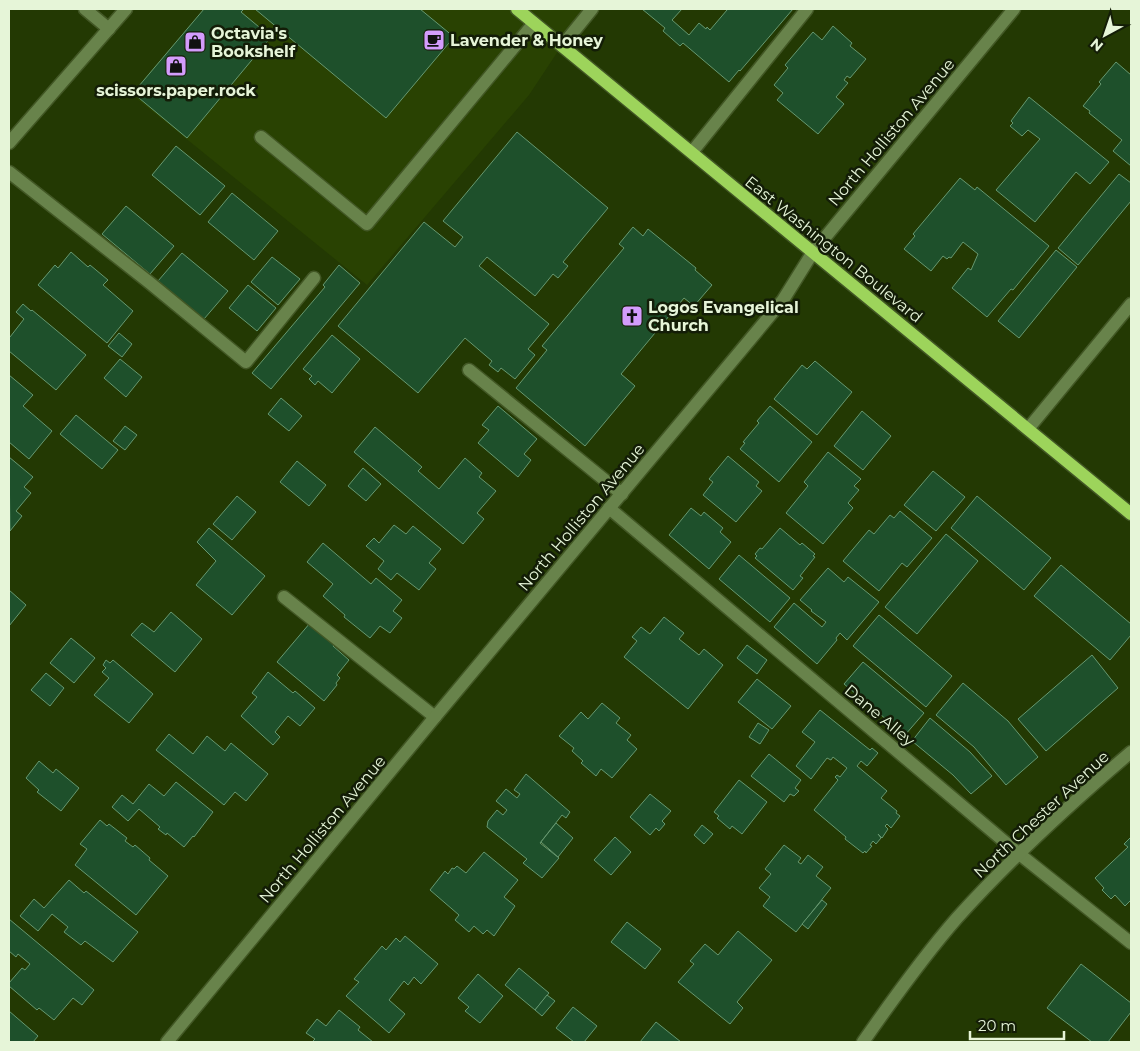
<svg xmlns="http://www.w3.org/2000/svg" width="1140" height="1051" viewBox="0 0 1140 1051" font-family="Montserrat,sans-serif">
<rect width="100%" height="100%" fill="#233903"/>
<polygon fill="#294202" points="204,9 586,9 529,95 367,285 131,94"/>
<g fill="#1e502b" stroke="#669870">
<polygon points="204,9 244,9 241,12 271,37 187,138 133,93"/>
<polygon points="255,9 420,9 454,37 386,118"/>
<polygon points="642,9 682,9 672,20 689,35 699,23 706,29 707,27 710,30 727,10 725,9 793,9 740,71 739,70 729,82 683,43 680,46 663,31 665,28"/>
<polygon points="833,26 852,43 850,46 866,59 850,78 847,76 844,80 848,83 836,97 844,104 818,134 777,100 783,93 774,85 788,68 785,65 813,32 822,40"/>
<polygon points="1116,62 1131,75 1131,166 1113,151 1122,140 1089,113 1090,111 1083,106 1101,84 1099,82"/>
<polygon points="1029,97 1109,162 1090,184 1076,172 1035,222 996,190 1040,139 1028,130 1022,136 1010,126 1013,123 1011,121"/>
<polygon points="517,132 608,208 563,262 568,266 558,278 553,274 535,296 487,257 479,266 549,324 528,349 535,355 515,379 501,368 498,372 489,365 492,361 465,338 418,393 338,326 424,222 455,247 463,237 443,221"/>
<polygon points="176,146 225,186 200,215 152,175"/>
<polygon points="1119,174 1131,183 1131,201 1078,265 1058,248"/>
<polygon points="960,178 975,190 977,187 1049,246 1013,290 1011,289 987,317 952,288 968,268 971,270 978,254 963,242 951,258 949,257 947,259 943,256 931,271 904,249 915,236 913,234"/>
<polygon points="232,193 278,231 254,260 208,222"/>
<polygon points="126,206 174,246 150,274 102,234"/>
<polygon points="633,227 643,236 648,229 696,268 695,270 712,285 694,306 684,298 621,374 635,386 585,446 516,388 547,350 542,346 624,248 619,244"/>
<polygon points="1056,250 1077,267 1019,338 998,321"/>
<polygon points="71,252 88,267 90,265 108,280 103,285 133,311 107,343 38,285 55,265 58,268"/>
<polygon points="182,253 228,291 204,319 158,281"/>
<polygon points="272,257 300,279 278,305 251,282"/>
<polygon points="339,265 360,283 271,389 252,373 325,287 323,285"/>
<polygon points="248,285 276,308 257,331 229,308"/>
<polygon points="23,304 31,311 32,310 86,355 56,390 9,351 9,336 10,337 24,319 16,312"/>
<polygon points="119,333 132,344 122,357 108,346"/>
<polygon points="332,335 360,359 332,393 318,381 315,385 309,379 312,376 303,369"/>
<polygon points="120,359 142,377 126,397 104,378"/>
<polygon points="815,361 852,392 817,435 774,399 802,365 807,369"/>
<polygon points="9,375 33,395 23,406 52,431 29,459 9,442"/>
<polygon points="281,398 302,416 289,431 268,414"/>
<polygon points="498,406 537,439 524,454 531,460 518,477 478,443 489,430 482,425"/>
<polygon points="770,406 812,442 779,482 740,449 745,443 743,442 759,423 757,421"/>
<polygon points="862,411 891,436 863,470 834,446"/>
<polygon points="76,415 118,450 102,469 60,434"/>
<polygon points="125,426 137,435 125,450 113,441"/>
<polygon points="375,427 422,467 418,471 439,489 465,458 482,473 479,477 496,491 477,513 484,519 463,544 354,452"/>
<polygon points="828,452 861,479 854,486 859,490 848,503 853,508 823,544 786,513 808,486 804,482"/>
<polygon points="728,456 759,482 756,486 762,491 736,522 703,495 713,482 709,479"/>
<polygon points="9,457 33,477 24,487 31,493 16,511 22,516 10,531"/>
<polygon points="297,461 326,485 309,506 280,482"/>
<polygon points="363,468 381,484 366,501 348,486"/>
<polygon points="933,471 965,497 936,531 904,505"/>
<polygon points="237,496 256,512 232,540 213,524"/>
<polygon points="977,496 1051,558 1024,590 951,528"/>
<polygon points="691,508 701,516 704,512 723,528 720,532 731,542 709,569 669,535"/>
<polygon points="900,511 932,538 907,567 902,563 879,591 843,561 869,530 874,534 890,515 894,518"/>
<polygon points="394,525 406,534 413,526 441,549 429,563 436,569 419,590 397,573 391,580 378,569 384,561 366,546 374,538 379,543"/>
<polygon points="209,528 265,576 232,615 196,585 216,561 197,542"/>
<polygon points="780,528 800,545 802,543 815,554 813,556 815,557 800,576 803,578 793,590 755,558 757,556 755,554 760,548 762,549"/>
<polygon points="946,534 978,561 917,634 885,607"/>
<polygon points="323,543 371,584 376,578 402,600 393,611 402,618 390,633 380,626 370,638 344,617 345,615 323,596 333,584 307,562"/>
<polygon points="739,555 790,598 770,622 719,579"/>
<polygon points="1061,565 1131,624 1131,635 1110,660 1034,596"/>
<polygon points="828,568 844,582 848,577 879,602 847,640 840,633 836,638 837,640 817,664 774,627 794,603 822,627 826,622 811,611 812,610 800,600"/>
<polygon points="9,590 26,605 9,626"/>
<polygon points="171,612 202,639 175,672 131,635 142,623 154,632"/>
<polygon points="879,615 952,676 926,707 853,646"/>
<polygon points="664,617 684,633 679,639 699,655 704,649 723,665 688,709 624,657 637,641 632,637 641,627 650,634"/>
<polygon points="310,623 336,642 333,646 349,660 337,675 340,678 336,683 337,685 324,701 277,662"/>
<polygon points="71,638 95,658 74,683 50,663"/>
<polygon points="747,645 767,660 757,674 737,658"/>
<polygon points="1092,655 1118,688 1046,751 1018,719"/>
<polygon points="106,660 110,663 113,660 153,694 129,723 94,695 109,678 102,672 106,668 103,665"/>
<polygon points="863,662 924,713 905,735 844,684"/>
<polygon points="268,672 293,693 295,691 315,708 300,726 288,716 275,732 280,737 273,745 241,716 257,697 252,693"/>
<polygon points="46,673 64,688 50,706 31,690"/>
<polygon points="757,679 791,706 772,729 738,702"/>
<polygon points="963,683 1008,721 1038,757 1006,785 974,747 936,715"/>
<polygon points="602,703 620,718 616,723 631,735 627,740 637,749 612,778 601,769 596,776 581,763 583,761 572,751 574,748 559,736 581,712 588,719"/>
<polygon points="820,710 870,750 872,748 878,753 867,766 861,761 857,766 887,791 881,798 897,811 896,813 900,816 891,828 887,824 885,826 888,829 882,838 878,834 881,838 876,844 873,841 870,845 872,846 866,853 865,851 863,853 845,839 846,837 814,810 838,780 835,777 837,775 840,777 847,768 833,757 831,760 827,758 811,779 796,766 815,742 802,732"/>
<polygon points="930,718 970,752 992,776 971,794 953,775 912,741"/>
<polygon points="758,723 769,730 760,744 749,737"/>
<polygon points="169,734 193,754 207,736 225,751 231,743 268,774 246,801 235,792 224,805 156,750"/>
<polygon points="769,754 801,780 795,788 799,791 794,796 790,794 784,802 751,776"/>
<polygon points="39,761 53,773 56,769 79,788 61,811 37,792 39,790 26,778"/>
<polygon points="526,774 570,812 566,818 562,815 540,843 559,858 542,878 523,863 527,859 487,827 488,821 497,810 503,815 507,810 496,801 506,789 517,798 520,794 514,790"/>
<polygon points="739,780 767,802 742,834 732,826 730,829 717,818 719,816 714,812"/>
<polygon points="176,782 213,812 194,837 193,836 184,847 167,833 166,835 158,829 160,827 139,809 128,821 112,807 122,795 133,804 149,784 164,796"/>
<polygon points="650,794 671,811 662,821 665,824 659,831 656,828 650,835 630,817"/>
<polygon points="100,820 107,826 109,824 127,838 125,841 133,847 135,845 150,858 149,860 168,876 136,915 75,865 87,849 80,844"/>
<polygon points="556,823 573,838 558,857 541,842"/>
<polygon points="702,825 713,834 704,844 694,835"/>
<polygon points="615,837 631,852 611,875 594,860"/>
<polygon points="1131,837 1131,900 1125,906 1115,895 1111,899 1102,890 1104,888 1095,878 1128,847 1124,844"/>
<polygon points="784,845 801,858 798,862 801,864 808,855 823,867 816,876 831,888 796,932 763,906 770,897 759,888 771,874 765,869"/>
<polygon points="484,852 518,880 504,897 515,906 494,936 487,930 483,934 474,926 469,932 455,920 459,915 430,890 445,871 448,874 452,868 454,869 457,866 466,873"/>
<polygon points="69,880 84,893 86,891 138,932 113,962 85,941 81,945 64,932 68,927 52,914 38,931 20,916 34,899 44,908"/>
<polygon points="822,900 827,904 808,929 802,924"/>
<polygon points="9,919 94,990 82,1005 73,998 54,1020 39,1008 37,1010 9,986 9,983 22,968 25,970 30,964 18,954 16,957 9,951"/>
<polygon points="627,922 661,949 645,969 611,942"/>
<polygon points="738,931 772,960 737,1002 743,1008 730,1024 678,982 694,964 690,961 705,944 718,955"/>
<polygon points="405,936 438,964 421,984 414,977 408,985 404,981 389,1000 405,1014 389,1033 346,996 359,982 354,979 382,946 386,950 396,938 400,942"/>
<polygon points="1081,964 1131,1003 1131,1012 1108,1042 1092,1042 1047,1008"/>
<polygon points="519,968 549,993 535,1010 505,985"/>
<polygon points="478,974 503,996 480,1023 465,1011 469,1007 458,998"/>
<polygon points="547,995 555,1001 542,1016 535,1010"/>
<polygon points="573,1007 597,1026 584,1042 574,1042 556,1028"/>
<polygon points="339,1010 360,1027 358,1030 373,1042 312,1042 315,1039 306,1033 317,1019 326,1026"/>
<polygon points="9,1011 38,1036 33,1042 9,1042"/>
<polygon points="656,1022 681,1042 640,1042"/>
</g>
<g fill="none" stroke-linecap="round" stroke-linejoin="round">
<g stroke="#425725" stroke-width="15">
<g id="minor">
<polyline points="85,9 109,29"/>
<polyline points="562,46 592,9"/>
<polyline points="261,137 367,224 534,23"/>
<polyline points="9,143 126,9"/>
<polyline points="692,152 807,9"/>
<polyline points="9,172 150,283 246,362 314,278"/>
<polyline points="469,370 622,494"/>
<polyline points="1028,429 1131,304"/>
<polyline points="609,508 1018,853 1131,943"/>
<polyline points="284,597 435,717"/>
<polyline points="167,1042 435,717 783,300 813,252 1014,9"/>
<path d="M863,1042C893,999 923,957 957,918C1011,858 1070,804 1131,752"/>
</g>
</g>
<g stroke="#425725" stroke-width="15">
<polyline id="major" points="517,9 1131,514"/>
</g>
<use href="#minor" stroke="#68834b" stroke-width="12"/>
<use href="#major" stroke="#9dd45b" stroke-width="12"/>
</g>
<defs>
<g id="cafe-square" transform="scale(1.125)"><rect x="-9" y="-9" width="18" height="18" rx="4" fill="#d39cfc" stroke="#131d07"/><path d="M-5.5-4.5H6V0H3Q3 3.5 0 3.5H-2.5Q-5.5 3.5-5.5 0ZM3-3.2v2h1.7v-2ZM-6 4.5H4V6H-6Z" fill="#111"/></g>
<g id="shop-square" transform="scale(1.125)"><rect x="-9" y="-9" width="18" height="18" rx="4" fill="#d39cfc" stroke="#131d07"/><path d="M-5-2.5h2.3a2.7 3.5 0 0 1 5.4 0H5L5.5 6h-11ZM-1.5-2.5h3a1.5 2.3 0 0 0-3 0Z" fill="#111"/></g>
<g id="church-square" transform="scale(1.125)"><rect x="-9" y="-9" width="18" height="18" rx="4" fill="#d39cfc" stroke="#131d07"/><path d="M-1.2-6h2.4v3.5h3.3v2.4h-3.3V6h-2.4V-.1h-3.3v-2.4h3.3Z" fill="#111"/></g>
</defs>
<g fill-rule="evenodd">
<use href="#cafe-square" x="434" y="40"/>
<use href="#shop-square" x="195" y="42"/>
<use href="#shop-square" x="176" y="66"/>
<use href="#church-square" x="632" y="316"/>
</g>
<g text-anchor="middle" stroke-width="5" stroke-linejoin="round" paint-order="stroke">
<g font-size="16" font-weight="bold" fill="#e6f5d8" stroke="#131d07" text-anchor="start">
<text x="211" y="39">Octavia's<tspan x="211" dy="18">Bookshelf</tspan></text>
<text x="450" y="46">Lavender &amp; Honey</text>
<text x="176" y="96" text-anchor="middle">scissors.paper.rock</text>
<text x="648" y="313">Logos Evangelical<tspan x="648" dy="18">Church</tspan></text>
</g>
<g font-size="16" fill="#e6f5d8" stroke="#131d07">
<text transform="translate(891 132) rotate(-50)" y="6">North Holliston Avenue</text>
<text transform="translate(834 249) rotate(39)" y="6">East Washington Boulevard</text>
<text transform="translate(581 517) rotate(-50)" y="6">North Holliston Avenue</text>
<text transform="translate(880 715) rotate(40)" y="6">Dane Alley</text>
<text transform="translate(1041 814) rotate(-43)" y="6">North Chester Avenue</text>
<text transform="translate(322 829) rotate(-50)" y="6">North Holliston Avenue</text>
</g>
</g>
<rect width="1140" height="1051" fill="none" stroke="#e6f5d8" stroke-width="20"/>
<g transform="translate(1105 35) rotate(220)" stroke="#131d07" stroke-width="4" paint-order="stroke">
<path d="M0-4L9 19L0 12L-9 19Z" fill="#e6f5d8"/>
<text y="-8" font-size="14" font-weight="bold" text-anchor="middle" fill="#e6f5d8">N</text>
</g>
<path d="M970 1031v8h94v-8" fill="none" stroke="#e6f5d8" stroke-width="2.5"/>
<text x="978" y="1031" font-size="15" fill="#e6f5d8" stroke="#131d07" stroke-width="4" paint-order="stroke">20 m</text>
</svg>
